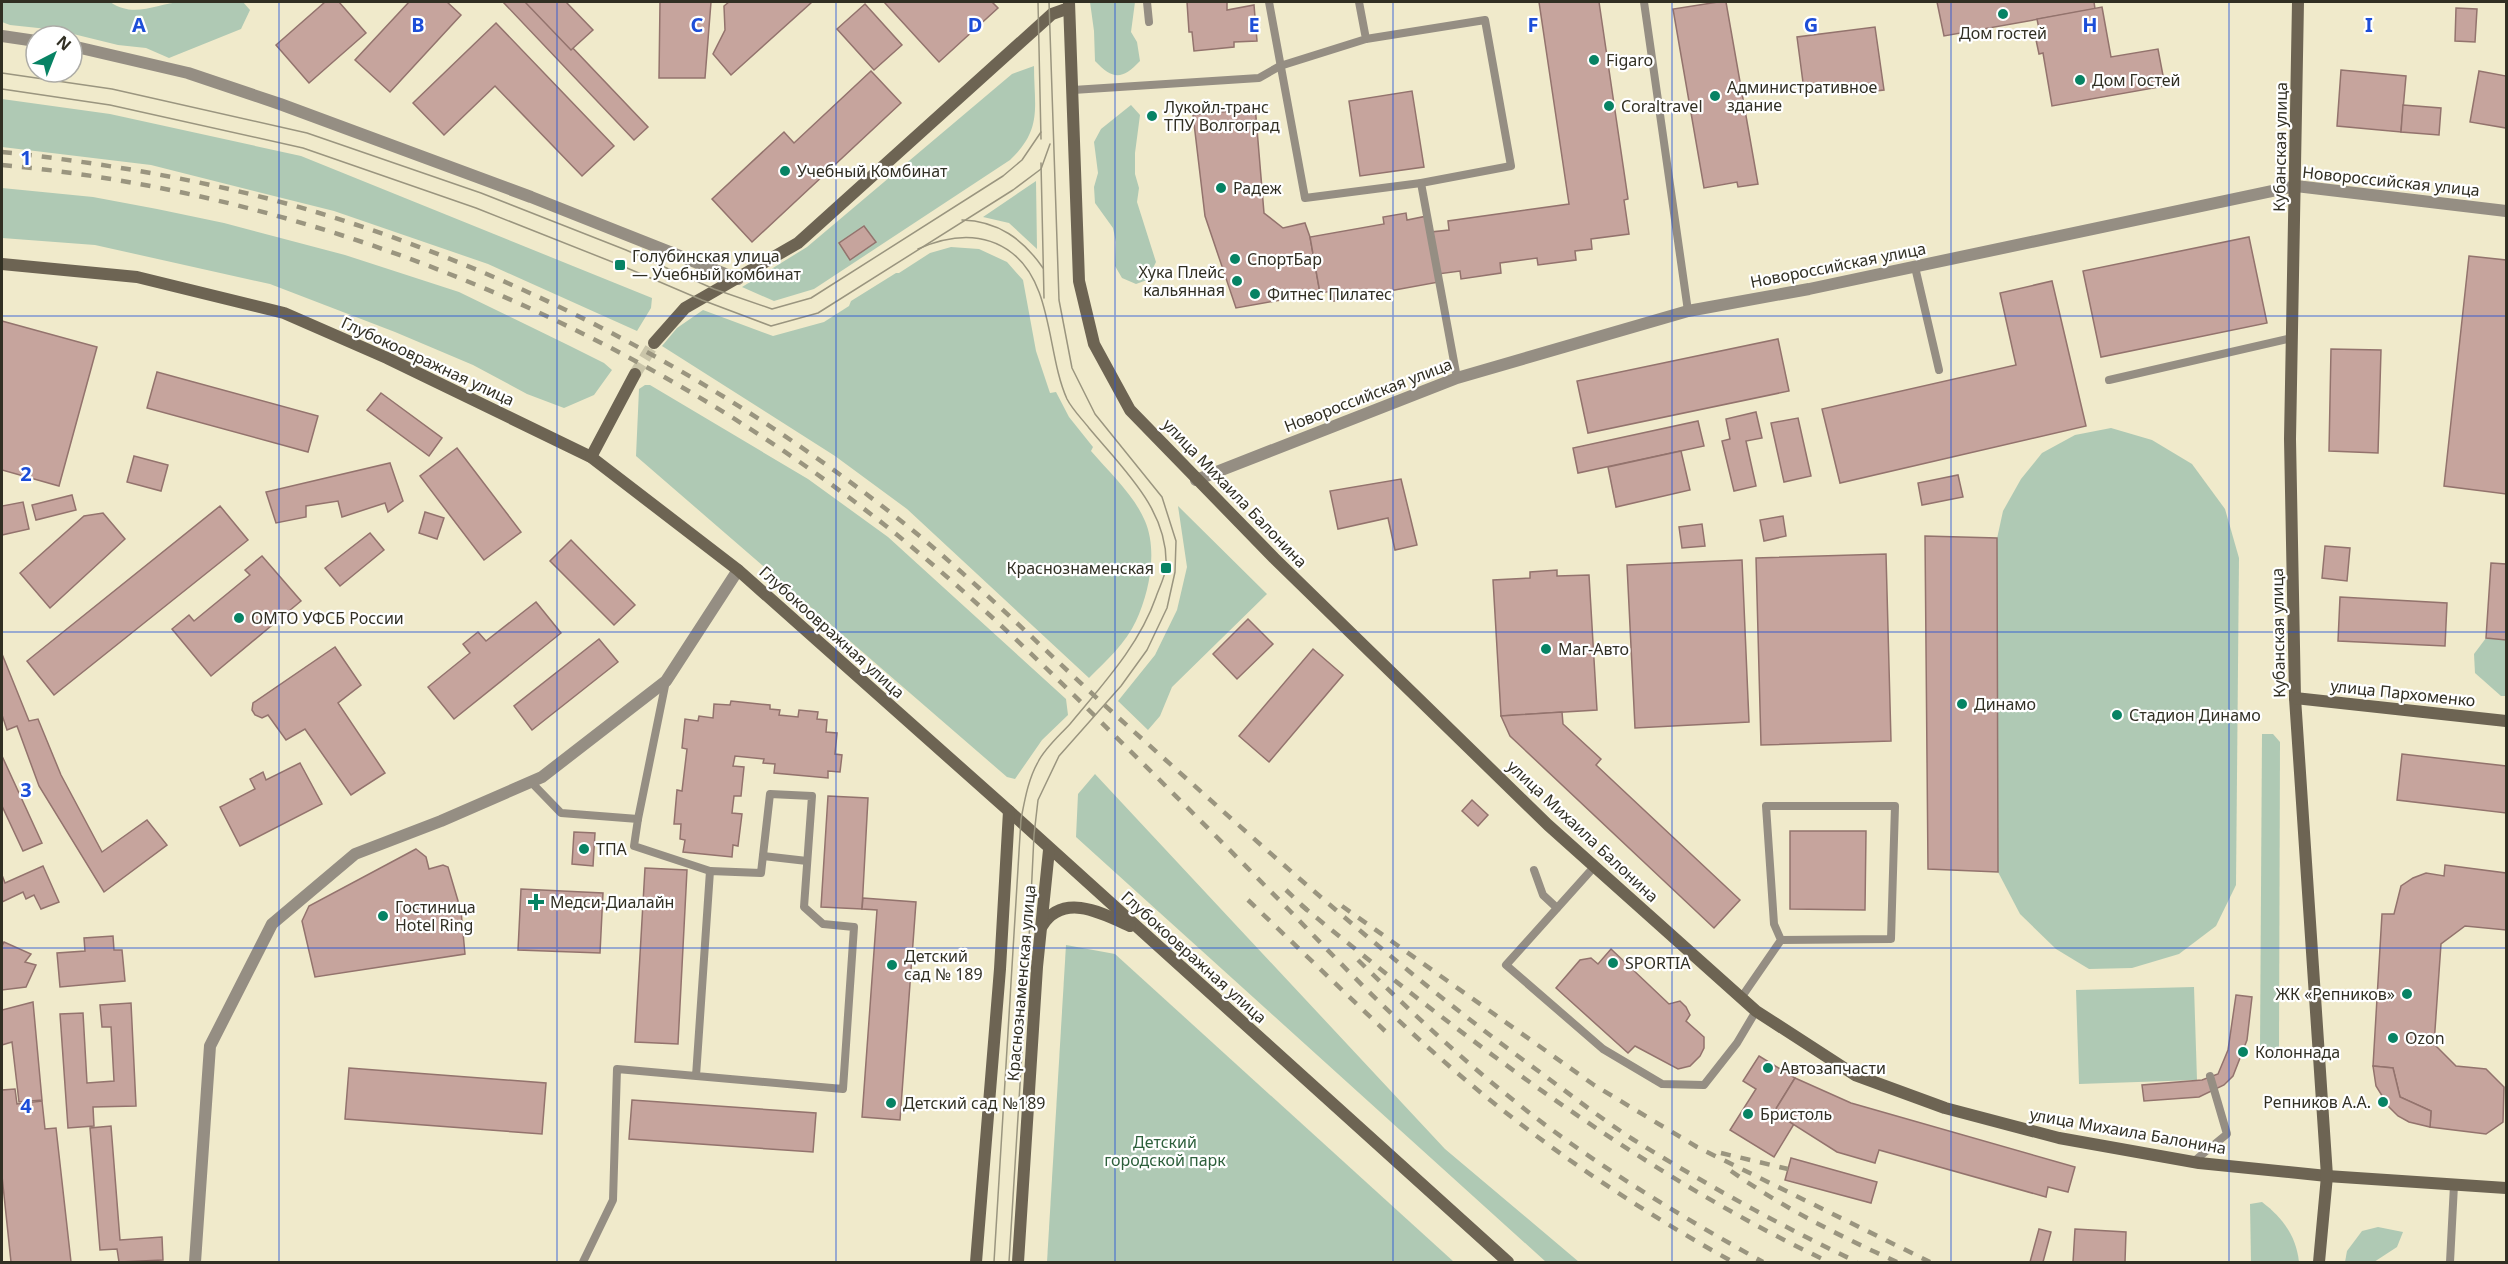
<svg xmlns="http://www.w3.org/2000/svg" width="2508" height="1264" viewBox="0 0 2508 1264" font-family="'Noto Sans',sans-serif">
<rect width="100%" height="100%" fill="#f0eacb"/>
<g fill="#afc9b4">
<path d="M2,2H110C135,19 156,3 182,2C202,1 223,2 243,2L250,10L241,29L169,58L146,48L118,45L57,30L10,25L2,22Z"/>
<path d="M1090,2H1135L1131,32L1137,42L1140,61C1122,80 1113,80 1095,61L1094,31Z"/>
<path d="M1034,66C1034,107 1043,129 1010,160L814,289L774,301L742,287L807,247L1012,74Z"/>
<polygon points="2,99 110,114 301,156 652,298 651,308 637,331 488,264 334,211 151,165 2,147"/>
<polygon points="1131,105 1140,115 1135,153 1135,174 1139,188 1137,202 1156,262 1147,280 1136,284 1122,278 1115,266 1116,242 1113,228 1095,203 1094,187 1098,173 1094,142 1101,129"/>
<polygon points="1036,181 1037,249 1009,223 983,217"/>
<polygon points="2,188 93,197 157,209 224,223 345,255 459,292 570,346 604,363 612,370 594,395 564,408 527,394 473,365 395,332 270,284 95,245 2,238"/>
<path d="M951,247L979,249L1007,262L1023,280L1036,351L1050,393L1056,392L1069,417L1093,447L1091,451C1110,473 1134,495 1145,521C1158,551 1149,593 1136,621C1126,643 1106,661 1089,678L907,509L835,456L662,346L677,328L703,310L773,336L824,322L849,306L851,301L896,273H899L930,253Z"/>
<polygon points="645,385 650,385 808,479 888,537 1066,699 1068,715 1042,740 1015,779 1007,777 636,456 639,389"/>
<polygon points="2111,428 2152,440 2192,464 2225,509 2239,558 2236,885 2216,926 2179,954 2132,968 2089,969 2056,949 2020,914 1998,872 1993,557 2003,511 2021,479 2042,453 2075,435"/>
<polygon points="1178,506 1267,594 1172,687 1160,716 1148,730 1118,701 1155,655 1177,610 1187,567"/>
<polygon points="2486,638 2506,640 2506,696 2501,696 2475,673 2474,654"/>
<polygon points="2262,734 2273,734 2280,742 2279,1051 2260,1050"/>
<polygon points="1095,774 1445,1149 1579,1262 1546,1262 1076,837 1078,794"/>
<polygon points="1066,945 1115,954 1454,1262 1047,1262"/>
<polygon points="2194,987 2197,1080 2079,1084 2076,990"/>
<path d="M2262,1202C2283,1218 2296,1236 2299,1262H2251L2250,1204Z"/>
<polygon points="2378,1227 2403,1232 2397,1247 2374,1262 2345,1262 2347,1251 2362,1231"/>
</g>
<g fill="#c6a49d" stroke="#93736d" stroke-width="1.5">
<polygon points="325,2 339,2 366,33 309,83 276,45"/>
<polygon points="409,2 447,2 461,15 390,92 355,60"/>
<polygon points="503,2 529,2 648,127 634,140"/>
<polygon points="525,2 566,2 593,30 571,50"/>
<polygon points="660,2 711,2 705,78 659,78"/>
<polygon points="729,2 812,2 731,75 713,54 725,30 724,6"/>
<polygon points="884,2 992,2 998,8 939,62"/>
<polygon points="1187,2 1227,2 1227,10 1254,5 1257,41 1234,42 1234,47 1194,51 1192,32 1189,32"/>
<polygon points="1539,2 1599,2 1628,199 1624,200 1629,234 1591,239 1592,249 1575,251 1576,260 1538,265 1537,258 1500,263 1501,273 1461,279 1460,271 1438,274 1431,232 1449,230 1448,221 1569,204"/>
<polygon points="1718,2 1726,2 1758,184 1738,187 1737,182 1704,188 1673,9"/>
<polygon points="1937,2 2094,2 2095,9 1944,36"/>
<polygon points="865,4 902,45 874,70 837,29"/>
<polygon points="2102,7 2111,57 2158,49 2165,86 2052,106 2043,53 2039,54 2035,35 2040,34 2037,19"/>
<polygon points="2456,8 2477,9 2475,42 2455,41"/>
<polygon points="496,23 614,146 582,176 495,86 444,135 413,103"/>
<polygon points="1875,27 1884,90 1850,94 1848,84 1804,90 1797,37"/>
<polygon points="2341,70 2406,76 2401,132 2337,126"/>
<polygon points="871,71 901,103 752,242 712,199 784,132 794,143"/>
<polygon points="2479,71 2506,76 2506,128 2470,122"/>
<polygon points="1412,91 1424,167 1360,176 1349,101"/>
<polygon points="1255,105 1264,213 1283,228 1305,223 1310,237 1320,293 1236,308 1205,216 1193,115 1231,111"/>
<polygon points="2403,105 2441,108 2439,135 2401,132"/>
<polygon points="1406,213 1407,220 1427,216 1439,282 1334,301 1333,291 1320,293 1310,237 1384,224 1383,217"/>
<polygon points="864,226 876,242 850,260 839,243"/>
<polygon points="2249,237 2267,323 2101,357 2083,271"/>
<polygon points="2469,256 2506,260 2506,494 2444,486"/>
<polygon points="2052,281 2086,426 1840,483 1822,409 2016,365 2000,293"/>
<polygon points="2,321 97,347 59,486 2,470"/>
<polygon points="1778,339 1789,391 1588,433 1577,381"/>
<polygon points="2331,349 2381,350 2378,453 2329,451"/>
<polygon points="157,372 318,416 308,452 147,408"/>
<polygon points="381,393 442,438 429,456 367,410"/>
<polygon points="1756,412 1762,438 1746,441 1756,486 1734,491 1722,441 1730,439 1726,419"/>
<polygon points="1798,418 1811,476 1784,482 1771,423"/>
<polygon points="1698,421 1704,446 1578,473 1573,448"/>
<polygon points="457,448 521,532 484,560 420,476"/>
<polygon points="1681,451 1690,490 1616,507 1608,467"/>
<polygon points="134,456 168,465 161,491 127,482"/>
<polygon points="390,463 403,501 388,512 385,503 342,517 338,501 306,506 306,517 276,523 266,492"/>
<polygon points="1958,475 1963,497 1922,505 1918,483"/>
<polygon points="1401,479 1417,545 1395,550 1388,518 1338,529 1330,491"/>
<polygon points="72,495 76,510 36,520 32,505"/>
<polygon points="23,502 29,529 2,535 2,506"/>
<polygon points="220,506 248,540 54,695 27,661"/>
<polygon points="425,512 444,518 437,539 419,533"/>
<polygon points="103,513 125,539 50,608 20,573 84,516"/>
<polygon points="1783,516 1786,536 1764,541 1760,520"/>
<polygon points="1702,524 1705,546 1682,548 1679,527"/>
<polygon points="370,533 384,550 340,586 325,568"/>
<polygon points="1925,536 1997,538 1998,872 1928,869"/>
<polygon points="571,540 635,605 614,625 550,561"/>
<polygon points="2325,546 2350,548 2347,581 2322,578"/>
<polygon points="1886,554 1891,741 1761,745 1756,558"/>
<polygon points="262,556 301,601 211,676 172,629 189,615 194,621 250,575 245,570"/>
<polygon points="1742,560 1749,722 1635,728 1627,565"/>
<polygon points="2491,563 2506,564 2506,640 2486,638"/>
<polygon points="1557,570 1557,576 1589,575 1597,710 1501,716 1493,580 1530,578 1530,572"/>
<polygon points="2340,597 2447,603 2445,646 2338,641"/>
<polygon points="536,602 561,633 454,719 428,687 470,653 463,644 478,632 486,641"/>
<polygon points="1248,619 1273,644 1237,679 1213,654"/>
<polygon points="599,639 618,662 532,730 514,706"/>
<polygon points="335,647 361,685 338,703 385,773 351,795 305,729 286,740 268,715 262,718 255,715 252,710 253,703"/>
<polygon points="1313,649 1343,675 1269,762 1239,736"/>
<polygon points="2,654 29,721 38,719 61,775 102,852 147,820 167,845 104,892 39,786 17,726 7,730 2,715"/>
<polygon points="731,701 770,705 770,709 780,710 779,715 798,717 799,710 818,712 817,719 827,720 826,732 837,733 835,754 842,755 840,772 828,771 828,778 774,773 775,764 763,763 764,759 735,756 733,766 744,767 741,796 734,796 732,813 742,814 738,846 733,845 732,857 683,852 685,840 680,839 681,824 674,824 677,790 682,791 687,749 682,748 685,719 698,721 699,716 713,718 714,704 730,705"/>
<polygon points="1562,712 1563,724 1601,759 1596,765 1740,900 1714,928 1510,736 1501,716"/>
<polygon points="2402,754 2506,766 2506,813 2397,800"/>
<polygon points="2,756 42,843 23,851 2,806"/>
<polygon points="300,763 322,804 240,846 220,807 255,789 250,779 263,772 266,780"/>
<polygon points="828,796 868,798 862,909 821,907"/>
<polygon points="1472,800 1488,815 1478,826 1462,811"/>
<polygon points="1790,831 1866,831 1865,910 1790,909"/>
<polygon points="574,832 595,833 593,866 572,864"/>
<polygon points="416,849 426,857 429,869 443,865 448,867 461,911 465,954 315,977 302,921 309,906"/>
<polygon points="2445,865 2506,873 2506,930 2465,926 2441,944 2434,1044 2456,1066 2486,1069 2504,1087 2503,1122 2486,1134 2430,1127 2431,1111 2400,1097 2393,1068 2373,1066 2382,914 2394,914 2401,886 2413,878 2426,873 2444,876"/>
<polygon points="43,866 59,902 41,909 34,895 26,899 23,892 2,902 2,875 5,883"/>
<polygon points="645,868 687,870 678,1044 635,1042"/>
<polygon points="521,889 603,893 600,953 518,950"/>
<polygon points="863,898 916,902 900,1120 862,1117 877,910 862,909"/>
<polygon points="113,936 114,950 122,950 125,981 60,987 57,953 85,951 84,938"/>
<polygon points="4,942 31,954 25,962 36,965 26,987 2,990 2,946"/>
<polygon points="1611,949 1669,1004 1680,1001 1686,1007 1690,1015 1686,1021 1704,1037 1704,1048 1700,1056 1690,1066 1678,1069 1635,1046 1628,1053 1556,988 1580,960 1591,958 1598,964"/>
<polygon points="2236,995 2252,997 2247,1040 2233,1076 2224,1085 2199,1097 2144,1101 2142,1085 2202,1080 2218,1074 2228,1050"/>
<polygon points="33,1002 42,1100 19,1102 12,1042 2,1045 2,1010"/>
<polygon points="131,1003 136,1106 93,1107 94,1126 68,1128 60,1014 83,1013 87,1083 114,1081 111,1027 102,1027 100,1005"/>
<polygon points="1759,1056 1795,1078 1774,1112 1794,1124 1774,1157 1730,1130 1756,1089 1743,1081"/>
<polygon points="2373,1066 2393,1068 2400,1097 2431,1111 2430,1127 2409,1122 2398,1116 2389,1107 2376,1086"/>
<polygon points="349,1068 546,1083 542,1134 345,1119"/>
<polygon points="1795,1078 1851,1103 2075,1167 2068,1192 2048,1187 2046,1197 1879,1150 1875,1163 1837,1152 1774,1112"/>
<polygon points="15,1089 17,1104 42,1101 45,1129 56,1128 71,1262 11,1262 2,1176 2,1090"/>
<polygon points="632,1100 816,1113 813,1152 629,1139"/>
<polygon points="111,1126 120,1240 162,1237 163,1260 119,1262 117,1249 100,1250 90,1128"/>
<polygon points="1791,1158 1877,1182 1871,1203 1785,1180"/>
<polygon points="2039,1229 2051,1232 2043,1262 2030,1262"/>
<polygon points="2075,1229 2126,1232 2125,1262 2073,1262"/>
</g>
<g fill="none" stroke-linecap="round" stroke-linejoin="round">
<polyline stroke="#cac5a9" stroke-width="12" stroke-dasharray="12 6" stroke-linecap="butt" points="635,374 654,343"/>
<g stroke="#958e83" stroke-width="8">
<polyline points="1147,2 1149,22"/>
<polyline points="1269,2 1305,198 1421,183 1511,166 1485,20 1366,39"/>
<polyline points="1644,2 1688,311"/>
<polyline points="1073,90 1259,78 1280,66 1366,39 1359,2"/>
<polyline points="1421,183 1457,378"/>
<polyline points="1915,267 1939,370"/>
<polyline points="2109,380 2292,338"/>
<polyline points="531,782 561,813 638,819 634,846 710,871"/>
<polyline points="638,819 666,681"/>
<polyline points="763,856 807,861"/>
<polyline points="1594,867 1506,965 1603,1049 1662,1084 1704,1085 1737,1043 1756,1011"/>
<polyline points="1534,870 1543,895 1557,908"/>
<polyline points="1741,998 1781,940 1774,924 1766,806 1895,806 1891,939 1781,940"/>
<polyline points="2193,1162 2227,1134 2210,1076"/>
<polyline points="583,1262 613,1200 617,1069 843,1089 854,927 823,924 804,907 812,796 770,794 761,873 710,871 696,1076"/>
<polyline points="2450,1262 2454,1185"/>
</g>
<g stroke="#958e83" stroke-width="12">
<polyline points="2,36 36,41"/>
<polyline points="72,46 188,73 280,104 531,197 738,279"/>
<polyline points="1196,480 1457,378 1688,311 1809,289 2296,186 2506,211"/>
<polyline points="195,1262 210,1046 272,924 355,854 441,821 542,777 666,681 738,570"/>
</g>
<g stroke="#6d6453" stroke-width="12">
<polyline points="1069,2 1079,281 1094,344 1130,410 1274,558 1548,825 1756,1011 1855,1075 1945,1108 2059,1138 2199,1163 2327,1176 2506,1188"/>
<polyline points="2298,2 2290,439 2295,698 2327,1176 2319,1262"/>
<polyline points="2,264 137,277 284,313 387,358 591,457 738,570 1009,811 1508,1262"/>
<polyline points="654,343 685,308 798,243 1052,14 1069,8"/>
<polyline points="591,457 635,374"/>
<polyline points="2295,698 2506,721"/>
<path d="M1042,926C1063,892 1102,913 1130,926"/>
<polyline points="976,1262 1000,969 1009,811"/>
<polyline points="1018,1262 1037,967 1049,850"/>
</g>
<g stroke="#9a957f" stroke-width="1.5">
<polyline points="1038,2 1041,139"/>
<polyline points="2,73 112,89 307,133 481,193 626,250 714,289 772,309 811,298 1003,176 1022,160 1041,132"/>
<polyline points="2,89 110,105 303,148 476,208 620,265 702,300 771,326 818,313 1013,190 1041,169 1050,144"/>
<polyline points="1041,163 1044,298"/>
<path d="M962,220C998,221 1023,239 1043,268"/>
<path d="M918,249C950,235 983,231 1012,253C1053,284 1047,355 1067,399C1072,409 1082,419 1089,428C1122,468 1169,510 1166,567C1165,577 1159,588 1156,597C1139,646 1102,685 1070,724C1059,736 1045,748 1038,762C1028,780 1025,799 1021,819L994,1262"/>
<polyline points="1009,1262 1029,939 1034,835 1038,800 1059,756 1121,686 1147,650 1167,608 1175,572 1176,541 1162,497 1095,414 1072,368 1059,300 1049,2"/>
</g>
<g stroke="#9a957f" stroke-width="4.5" stroke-dasharray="10 10" stroke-linecap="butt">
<path d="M2,152C106,163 216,182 316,212C521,274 713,376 882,506C967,571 1042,649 1121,720C1253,838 1383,957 1526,1062C1562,1088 1597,1116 1634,1140C1705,1184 1781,1226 1857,1262"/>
<path d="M2,165C320,194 636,328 886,526C965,589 1040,661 1111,732C1171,791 1231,851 1290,911C1338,961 1387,1012 1440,1058C1530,1137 1628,1204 1733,1262"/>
<polyline points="1286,890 1307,910"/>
<polyline points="1248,900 1385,1031"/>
<path d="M1301,905C1462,1037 1640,1173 1829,1262"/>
<polyline points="1342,906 1594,1085 1697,1147 1930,1262"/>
<path d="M1358,960C1425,1026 1496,1091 1573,1145C1634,1188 1698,1226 1763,1262"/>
<polyline points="1721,1153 1788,1169"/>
<path d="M1731,1171C1782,1207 1839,1236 1897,1262"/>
</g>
</g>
<path fill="none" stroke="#1d4ed8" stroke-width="1.5" stroke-opacity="0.55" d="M279,2V1262M557,2V1262M836,2V1262M1115,2V1262M1393,2V1262M1672,2V1262M1951,2V1262M2229,2V1262M2,316H2506M2,632H2506M2,948H2506"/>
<g fill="#078364" stroke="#fff" stroke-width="2">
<circle cx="2003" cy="14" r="6"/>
<circle cx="1594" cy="60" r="6"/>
<circle cx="2080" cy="80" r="6"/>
<circle cx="1715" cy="96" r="6"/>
<circle cx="1609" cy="106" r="6"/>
<circle cx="1152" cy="116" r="6"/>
<circle cx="785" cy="171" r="6"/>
<circle cx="1221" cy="188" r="6"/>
<circle cx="1235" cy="259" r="6"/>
<rect x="614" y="259" width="12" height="12" rx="3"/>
<circle cx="1237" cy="281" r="6"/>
<circle cx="1255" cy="294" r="6"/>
<rect x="1160" y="562" width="12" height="12" rx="3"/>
<circle cx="239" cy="618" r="6"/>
<circle cx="1546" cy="649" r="6"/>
<circle cx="1962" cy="704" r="6"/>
<circle cx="2117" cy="715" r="6"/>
<circle cx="584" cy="849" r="6"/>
<path d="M533 893h6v6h6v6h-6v6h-6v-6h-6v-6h6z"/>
<circle cx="383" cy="916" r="6"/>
<circle cx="1613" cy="963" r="6"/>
<circle cx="892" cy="965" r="6"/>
<circle cx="2407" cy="994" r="6"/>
<circle cx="2393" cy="1038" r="6"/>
<circle cx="2243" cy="1052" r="6"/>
<circle cx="1768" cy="1068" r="6"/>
<circle cx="2383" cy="1102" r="6"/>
<circle cx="891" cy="1103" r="6"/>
<circle cx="1748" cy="1114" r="6"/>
</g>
<g text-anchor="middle" stroke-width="4.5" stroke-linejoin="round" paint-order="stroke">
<g font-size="16" fill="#312f23" stroke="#fff" text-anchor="start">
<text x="2003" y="39" text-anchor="middle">Дом гостей</text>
<text x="1606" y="66">Figaro</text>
<text x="2092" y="86">Дом Гостей</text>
<text x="1727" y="93">Административное<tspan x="1727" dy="18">здание</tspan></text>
<text x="1621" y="112">Coraltravel</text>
<text x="1164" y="113">Лукойл-транс<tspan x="1164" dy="18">ТПУ Волгоград</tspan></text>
<text x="797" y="177">Учебный Комбинат</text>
<text x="1233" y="194">Радеж</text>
<text x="632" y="262">Голубинская улица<tspan x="632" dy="18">— Учебный комбинат</tspan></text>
<text x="1247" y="265">СпортБар</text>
<text x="1225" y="278" text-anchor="end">Хука Плейс<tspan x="1225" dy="18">кальянная</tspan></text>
<text x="1267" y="300">Фитнес Пилатес</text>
<text x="1154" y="574" text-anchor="end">Краснознаменская</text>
<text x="251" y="624">ОМТО УФСБ России</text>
<text x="1558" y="655">Маг-Авто</text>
<text x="1974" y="710">Динамо</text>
<text x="2129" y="721">Стадион Динамо</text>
<text x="596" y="855">ТПА</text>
<text x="550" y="908">Медси-Диалайн</text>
<text x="395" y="913">Гостиница<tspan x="395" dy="18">Hotel Ring</tspan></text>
<text x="904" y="962">Детский<tspan x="904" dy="18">сад № 189</tspan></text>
<text x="1625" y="969">SPORTIA</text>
<text x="2395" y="1000" text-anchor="end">ЖК «Репников»</text>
<text x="2405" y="1044">Ozon</text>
<text x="2255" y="1058">Колоннада</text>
<text x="1780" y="1074">Автозапчасти</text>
<text x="2371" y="1108" text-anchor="end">Репников А.А.</text>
<text x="903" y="1109">Детский сад №189</text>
<text x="1760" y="1120">Бристоль</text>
</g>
<g font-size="16" fill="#312f23" stroke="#fff">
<text transform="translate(2280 147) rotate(-89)" y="6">Кубанская улица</text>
<text transform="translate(2391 181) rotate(6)" y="6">Новороссийская улица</text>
<text transform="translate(1838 265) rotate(-11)" y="6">Новороссийская улица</text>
<text transform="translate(428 361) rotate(25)" y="6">Глубокоовражная улица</text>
<text transform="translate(1368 395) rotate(-21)" y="6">Новороссийская улица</text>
<text transform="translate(1235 493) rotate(46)" y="6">улица Михаила Балонина</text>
<text transform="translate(832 632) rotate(42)" y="6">Глубокоовражная улица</text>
<text transform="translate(2278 633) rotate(-91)" y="6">Кубанская улица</text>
<text transform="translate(2403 693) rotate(6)" y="6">улица Пархоменко</text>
<text transform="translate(1583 831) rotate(43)" y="6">улица Михаила Балонина</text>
<text transform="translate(1194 957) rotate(42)" y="6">Глубокоовражная улица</text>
<text transform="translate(1021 983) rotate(-85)" y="6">Краснознаменская улица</text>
<text transform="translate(2128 1131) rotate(10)" y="6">улица Михаила Балонина</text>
</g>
<g font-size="16" fill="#2d5f3b" stroke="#fff">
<text x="1165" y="1148">Детский<tspan x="1165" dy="18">городской парк</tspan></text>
</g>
</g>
<g font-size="20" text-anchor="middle" font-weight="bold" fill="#1d4ed8" stroke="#fff" stroke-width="4.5" stroke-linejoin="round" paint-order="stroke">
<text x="139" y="32">A</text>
<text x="418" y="32">B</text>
<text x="697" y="32">C</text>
<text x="975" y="32">D</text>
<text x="1254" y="32">E</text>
<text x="1533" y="32">F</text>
<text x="1811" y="32">G</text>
<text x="2090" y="32">H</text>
<text x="2369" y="32">I</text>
<text x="26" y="165">1</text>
<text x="26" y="481">2</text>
<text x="26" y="797">3</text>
<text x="26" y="1113">4</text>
</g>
<rect width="2508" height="1264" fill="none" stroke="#312f23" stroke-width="6"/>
<g transform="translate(54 54) rotate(42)"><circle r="28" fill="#ffffff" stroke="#adaca7" stroke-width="1.5"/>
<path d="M0-4.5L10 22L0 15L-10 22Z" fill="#078364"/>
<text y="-9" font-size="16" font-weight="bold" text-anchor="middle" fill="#312f23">N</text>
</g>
</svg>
